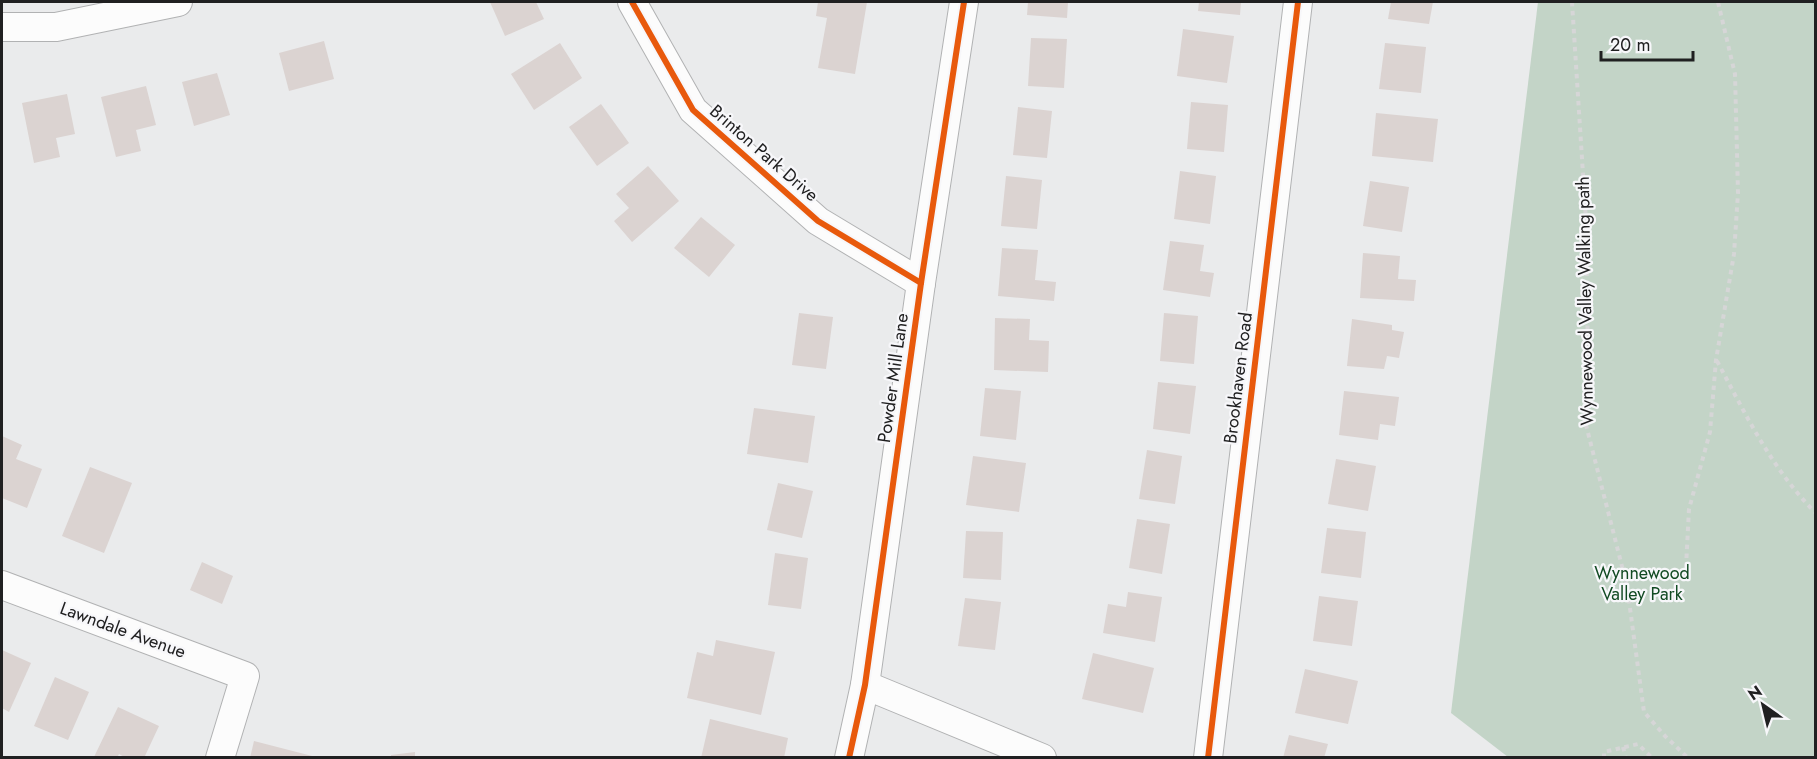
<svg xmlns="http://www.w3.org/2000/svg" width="1817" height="759" viewBox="0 0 1817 759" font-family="Jost,sans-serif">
<rect width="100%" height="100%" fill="#eaebec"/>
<polygon fill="#c3d4c7" points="1538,2 1815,2 1815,757 1508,757 1451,713"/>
<g fill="#dbd3d1">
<polygon points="490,2 536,2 544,19 505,36"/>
<polygon points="818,2 867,2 855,74 818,68 827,18 816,16"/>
<polygon points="1028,2 1068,2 1067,18 1027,15"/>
<polygon points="1199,2 1241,2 1240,15 1198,11"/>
<polygon points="1391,2 1433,2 1429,24 1388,19"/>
<polygon points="1183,29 1234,36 1227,83 1177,76"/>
<polygon points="1031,38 1067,39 1064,88 1028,86"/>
<polygon points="324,41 334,79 289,91 279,53"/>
<polygon points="560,43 582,78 534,110 511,74"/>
<polygon points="1385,43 1426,47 1421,93 1379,89"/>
<polygon points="217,73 230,115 194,126 182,82"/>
<polygon points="146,86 156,125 136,130 141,151 116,157 101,97"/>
<polygon points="67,94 75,134 56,138 60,157 34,163 22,103"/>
<polygon points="1191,102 1228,105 1224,152 1187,149"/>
<polygon points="601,104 629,143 597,166 569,127"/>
<polygon points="1018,107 1052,111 1047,158 1013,155"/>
<polygon points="1376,113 1438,119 1433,162 1372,156"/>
<polygon points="648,166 679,201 632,242 614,221 629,208 616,194"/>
<polygon points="1180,171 1216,176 1210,224 1174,219"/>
<polygon points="1006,176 1042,180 1037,229 1001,226"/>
<polygon points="1370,181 1409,187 1402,232 1363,226"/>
<polygon points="701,217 735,245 709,277 674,248"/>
<polygon points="1170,241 1204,245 1200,271 1214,273 1210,297 1163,290"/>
<polygon points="1002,248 1038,250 1035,280 1056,282 1054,301 998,296"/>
<polygon points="1363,253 1400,256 1398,279 1416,280 1414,301 1360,298"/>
<polygon points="799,313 833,317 826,369 792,365"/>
<polygon points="1164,313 1198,316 1194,364 1160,361"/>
<polygon points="995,318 1030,319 1029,340 1049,341 1048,372 994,370"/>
<polygon points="1352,319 1392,325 1392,330 1404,332 1399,358 1387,356 1384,369 1347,366"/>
<polygon points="1158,382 1196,386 1190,434 1153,429"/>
<polygon points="985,388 1021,391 1016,440 980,436"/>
<polygon points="1344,391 1399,397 1395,426 1380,424 1378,440 1339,435"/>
<polygon points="754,408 815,416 808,463 747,454"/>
<polygon points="2,436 22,445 16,459 42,469 27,508 2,498"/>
<polygon points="1147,450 1182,456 1175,504 1139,499"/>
<polygon points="973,456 1026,463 1019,512 966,505"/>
<polygon points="1336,459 1376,466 1368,511 1328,504"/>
<polygon points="90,467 132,483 104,553 62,536"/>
<polygon points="778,483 813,491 802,538 767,530"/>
<polygon points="1137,519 1170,524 1162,574 1129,568"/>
<polygon points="1327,528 1366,532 1361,578 1321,573"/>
<polygon points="966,531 1003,532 1001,580 963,578"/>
<polygon points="775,553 808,558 801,609 768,605"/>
<polygon points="202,562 233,576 222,604 190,590"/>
<polygon points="1128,592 1162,597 1155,642 1103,633 1108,604 1126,607"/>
<polygon points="1319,596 1358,601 1352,646 1313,641"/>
<polygon points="965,598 1001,602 995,650 958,646"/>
<polygon points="716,640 775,652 761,715 687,698 697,652 713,656"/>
<polygon points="2,650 31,663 9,712 2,708"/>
<polygon points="1093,653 1154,668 1143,713 1082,699"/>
<polygon points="1305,669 1358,681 1348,724 1295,713"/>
<polygon points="55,677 89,692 68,740 34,726"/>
<polygon points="118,707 159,726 144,758 126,758 119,754 117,758 94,757"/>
<polygon points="710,719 788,738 784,758 701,758"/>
<polygon points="1289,735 1328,744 1324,758 1283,758"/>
<polygon points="254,741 316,757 316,758 250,758"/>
<polygon points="415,752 415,758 391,758 391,755"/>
</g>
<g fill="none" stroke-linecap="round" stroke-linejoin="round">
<g stroke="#b1b2b3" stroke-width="30">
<g id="minor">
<polyline points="632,2 693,110 818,221 921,283"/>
<polyline points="2,27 56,27 178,2"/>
<polyline points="2,585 245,676 220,758"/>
<polyline points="865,685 1042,758"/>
<polyline points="849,758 865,685 921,283 964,2"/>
<polyline points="1208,758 1298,2"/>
</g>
</g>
<g stroke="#d6d6d7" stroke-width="4" stroke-dasharray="4.5 4.5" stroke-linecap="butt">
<polyline points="1572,2 1586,221 1588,362 1585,421 1627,586 1644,712 1665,736 1688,758"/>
<path d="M1717,361C1745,413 1772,470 1816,513"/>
<polyline points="1686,567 1689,509 1710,432 1716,360 1734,254 1738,193 1735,74 1718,2"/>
<polyline points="1623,747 1626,758"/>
<polyline points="1604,758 1604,752 1638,744 1652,758"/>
</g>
<use href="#minor" stroke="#fcfcfc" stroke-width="28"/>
<g stroke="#f7f7fa" stroke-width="10">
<g id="cycleway">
<polyline points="632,2 693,110 818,221 921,283"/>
<polyline points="849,758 865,685 921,283 964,2"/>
<polyline points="1208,758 1298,2"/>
</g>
</g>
<use href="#cycleway" stroke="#e8590c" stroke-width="6"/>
</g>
<g text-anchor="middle" stroke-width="4.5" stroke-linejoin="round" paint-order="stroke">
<g font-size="18" fill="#202021" stroke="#f7f7fa">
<text transform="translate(764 153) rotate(41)" y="6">Brinton Park Drive</text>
<text transform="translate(1585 301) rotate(-91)" y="6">Wynnewood Valley Walking path</text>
<text transform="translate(893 378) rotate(-82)" y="6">Powder Mill Lane</text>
<text transform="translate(1238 378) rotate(-83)" y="6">Brookhaven Road</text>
<text transform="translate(123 630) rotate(20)" y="6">Lawndale Avenue</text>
</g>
<g font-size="18" fill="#114a22" stroke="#f7f7fa">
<text x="1642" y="579">Wynnewood<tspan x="1642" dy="21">Valley Park</tspan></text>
</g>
</g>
<rect width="1817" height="759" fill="none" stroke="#202021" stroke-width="6"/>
<g transform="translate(1763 705) rotate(326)" stroke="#f7f7fa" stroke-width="4.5" paint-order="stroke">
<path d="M0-4.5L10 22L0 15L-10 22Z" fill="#202021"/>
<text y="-9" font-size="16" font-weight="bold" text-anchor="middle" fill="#202021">N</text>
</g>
<path d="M1601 51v9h92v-9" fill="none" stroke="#202021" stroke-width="3"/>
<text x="1610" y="51" font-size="18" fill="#202021" stroke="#f7f7fa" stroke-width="4.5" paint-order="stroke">20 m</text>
</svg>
